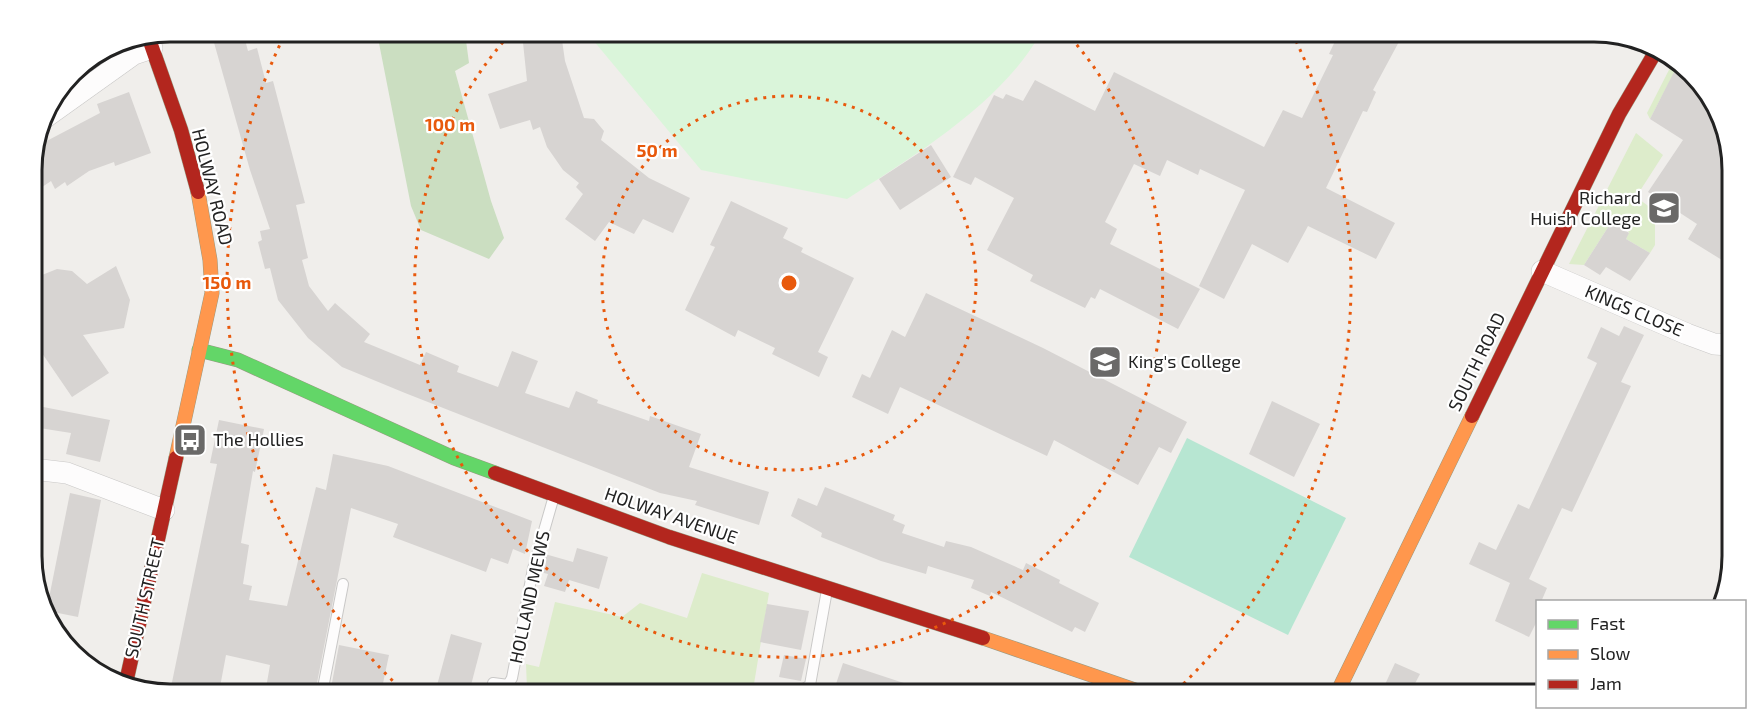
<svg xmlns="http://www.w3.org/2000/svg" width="1764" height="726" viewBox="0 0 1764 726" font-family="'Exo 2',sans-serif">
<rect width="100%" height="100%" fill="#f0eeeb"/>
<g fill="#ddeccb">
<polygon points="1673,62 1699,80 1693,84 1675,71 1650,119 1647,113"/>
<polygon points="1636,133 1663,155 1636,197 1655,211 1655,245 1650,253 1626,239 1629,232 1612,221 1584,265 1569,264"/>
<polygon points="702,573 769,593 753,690 527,689 526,664 539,667 555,602 622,617 640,603 687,618"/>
</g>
<polygon fill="#cbdec1" points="377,33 465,33 469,63 455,71 491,201 504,238 489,259 421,230 411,206"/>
<path fill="#daf5da" d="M588,34L1039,36C999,105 912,157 847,199L701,170Z"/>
<polygon fill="#b7e6d2" points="1187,438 1346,518 1288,635 1129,557"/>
<g fill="#d7d4d2">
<polygon points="211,32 243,32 248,51 257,48 266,83 273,81 305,203 296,205 308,258 302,260 309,286 328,311 335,303 370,334 364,342 420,365 426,352 459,366 457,372 498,387 512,351 538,361 525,393 569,408 576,391 598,400 597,403 649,421 650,416 701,434 689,467 769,492 759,525 695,505 697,501 660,493 405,393 342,367 308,338 278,300 270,268 265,269 258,242 262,240 260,231 270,229 250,170"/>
<polygon points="522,33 561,33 565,61 584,118 594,119 604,131 601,140 649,178 690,198 673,233 643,219 634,234 609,222 595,241 565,219 583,194 576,187 579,183 563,170 547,147 540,127 533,130 530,120 500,129 488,94 527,81"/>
<polygon points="1337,37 1401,38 1373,90 1376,92 1367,112 1363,111 1326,188 1395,223 1376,259 1308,226 1288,263 1252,244 1224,299 1199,286 1245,190 1200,169 1198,175 1167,160 1160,176 1134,164 1105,222 1117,229 1110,244 1200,289 1178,329 1100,289 1095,299 1091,297 1085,308 1030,281 1033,275 987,250 1014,198 975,177 971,185 953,177 994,95 1003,99 1006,94 1023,101 1035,80 1095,111 1114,72 1264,147 1283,110 1302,118 1333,55 1329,54"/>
<polygon points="1675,70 1705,93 1731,152 1730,265 1688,239 1697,224 1648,192 1683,140 1650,119"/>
<polygon points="129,92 151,153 115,166 114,162 89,171 67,186 65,182 55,189 51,181 32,194 32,161 33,156 41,150 39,145 100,113 97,104"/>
<polygon points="931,145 951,177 900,210 879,179"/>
<polygon points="731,201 788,228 783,238 803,248 801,252 854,278 818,352 828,357 819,377 772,354 775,348 738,330 735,337 685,310 715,247 710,245"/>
<polygon points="1612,221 1629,233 1626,239 1650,253 1630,281 1606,267 1600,275 1584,265"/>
<polygon points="116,266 130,300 124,328 83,335 109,373 72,397 33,340 32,282 37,277 57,269 72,271 87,284"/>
<polygon points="926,293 1043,348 1187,422 1171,453 1159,447 1138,485 1054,440 1047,456 900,387 888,414 852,397 862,374 870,378 892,330 905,337"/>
<polygon points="1624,326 1644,335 1621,382 1631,386 1572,512 1562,508 1529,579 1547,588 1541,602 1538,602 1538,619 1529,637 1495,621 1510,583 1469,564 1479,542 1496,550 1518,504 1529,509 1597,363 1587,358 1601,327 1619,336"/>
<polygon points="1272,401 1320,424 1294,477 1249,454"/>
<polygon points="33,405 110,420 100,462 66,454 71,433 33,427"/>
<polygon points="219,420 264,429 255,472 253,471 241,543 249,545 243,584 252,586 249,600 287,606 316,487 326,490 333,454 388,466 532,521 525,554 513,549 508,564 491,558 486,572 393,537 398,524 351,508 316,688 266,688 270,665 226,655 220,687 171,687 217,464 210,463"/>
<polygon points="825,487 895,515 893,520 905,525 902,533 944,547 946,541 971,547 1023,570 1026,563 1060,580 1059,583 1099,603 1085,632 1075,627 1072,632 991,592 990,596 971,588 974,580 928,566 926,574 881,561 821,537 822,533 791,516 798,498 817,506"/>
<polygon points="70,493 101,500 78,617 48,611 47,608"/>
<polygon points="577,548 608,557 599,589 569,580 565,592 544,586 548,574 540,572 545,554 573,562"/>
<polygon points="767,604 809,611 801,650 760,642"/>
<polygon points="451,634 482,643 470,689 436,689"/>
<polygon points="339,645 389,655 382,688 331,688"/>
<polygon points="784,655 806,659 801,681 779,677"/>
<polygon points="843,663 916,687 915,691 834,690"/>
<polygon points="1395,663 1420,674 1410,693 1381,693"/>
</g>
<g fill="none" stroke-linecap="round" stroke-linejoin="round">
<g stroke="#c9c8c7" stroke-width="12">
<g id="lane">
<polyline points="493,683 508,685 512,678 533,569 554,496"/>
<polyline points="323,688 343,584"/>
<polyline points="783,689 804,689 810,685 827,590"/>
</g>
</g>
<g stroke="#c9c8c7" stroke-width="22">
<g id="street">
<polyline points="43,119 134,54 152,48"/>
<polyline points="1542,271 1687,334 1714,344 1729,345"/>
<polyline points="33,469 67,473 164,510"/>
</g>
</g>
<g stroke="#999a82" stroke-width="15">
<polyline id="fast" points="199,350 238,360 454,458 495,473"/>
</g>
<g stroke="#999a82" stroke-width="15">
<g id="slow">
<polyline points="176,458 212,293 210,260 198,192"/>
<polyline points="983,638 1141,692"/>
<polyline points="1337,693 1472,416"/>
</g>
</g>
<g stroke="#999a82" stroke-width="15">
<g id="jam">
<polyline points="148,36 181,130 198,192"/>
<polyline points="1472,416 1619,114 1656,51"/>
<polyline points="495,473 669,537 983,638"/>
<polyline points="125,687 176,458"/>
</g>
</g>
<use href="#lane" stroke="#fdfcfc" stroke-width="10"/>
<use href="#street" stroke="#fdfcfc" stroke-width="21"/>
<use href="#fast" stroke="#63d668" stroke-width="14"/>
<use href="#slow" stroke="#ff974d" stroke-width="14"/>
<use href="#jam" stroke="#b3261e" stroke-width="14"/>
</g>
<g fill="none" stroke="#e8590c" stroke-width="3" stroke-dasharray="3 6">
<circle cx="789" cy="283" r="187"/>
<path d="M1071 38A374 374 0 1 1 509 35"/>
<path d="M399 687A562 562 0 0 1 286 32M1296 41A562 562 0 0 1 1176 691"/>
</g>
<defs>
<g id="university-square" transform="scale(1.725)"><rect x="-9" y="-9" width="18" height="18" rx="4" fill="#6a6968" stroke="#fff"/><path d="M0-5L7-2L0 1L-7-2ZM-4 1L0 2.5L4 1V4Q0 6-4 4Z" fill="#fff"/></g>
<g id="school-square" transform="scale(1.725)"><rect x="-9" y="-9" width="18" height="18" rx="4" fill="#6a6968" stroke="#fff"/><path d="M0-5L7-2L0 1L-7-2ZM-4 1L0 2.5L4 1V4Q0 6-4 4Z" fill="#fff"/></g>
<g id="bus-square" transform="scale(1.725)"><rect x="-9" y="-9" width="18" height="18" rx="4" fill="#6a6968" stroke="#fff"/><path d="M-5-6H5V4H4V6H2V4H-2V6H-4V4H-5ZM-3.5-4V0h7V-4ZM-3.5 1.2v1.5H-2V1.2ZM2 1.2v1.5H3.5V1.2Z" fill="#fff"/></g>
</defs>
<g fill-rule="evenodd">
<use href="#university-square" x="1664" y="208"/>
<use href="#school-square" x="1105" y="362"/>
<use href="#bus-square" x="190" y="440"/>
</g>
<g text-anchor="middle" stroke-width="4.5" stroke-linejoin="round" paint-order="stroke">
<g font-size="18" fill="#222" stroke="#fff">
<text transform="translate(212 187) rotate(76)" y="6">HOLWAY ROAD</text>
<text transform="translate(1634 311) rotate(23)" y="6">KINGS CLOSE</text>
<text transform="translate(1477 362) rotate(-64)" y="6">SOUTH ROAD</text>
<text transform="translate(671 516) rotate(19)" y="6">HOLWAY AVENUE</text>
<text transform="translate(530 597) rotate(-78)" y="6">HOLLAND MEWS</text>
<text transform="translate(145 598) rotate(-77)" y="6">SOUTH STREET</text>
</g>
<g font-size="18" fill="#222" stroke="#fff" text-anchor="start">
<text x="1641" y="204" text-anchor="end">Richard<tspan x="1641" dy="21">Huish College</tspan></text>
<text x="1128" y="368">King's College</text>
<text x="213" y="446">The Hollies</text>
</g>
</g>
<path d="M0 0H1764V726H0ZM170 42H1594A128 128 0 0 1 1722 170V556A128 128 0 0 1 1594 684H170A128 128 0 0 1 42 556V170A128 128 0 0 1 170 42Z" fill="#fff" fill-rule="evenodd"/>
<path fill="none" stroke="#222" stroke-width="3" d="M170 42H1594A128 128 0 0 1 1722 170V556A128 128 0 0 1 1594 684H170A128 128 0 0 1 42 556V170A128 128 0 0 1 170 42Z"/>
<circle cx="789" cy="283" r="9" fill="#e8590c" stroke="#fff" stroke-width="3"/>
<g font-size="18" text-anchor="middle" font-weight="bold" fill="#e8590c" stroke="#fff" stroke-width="4.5" stroke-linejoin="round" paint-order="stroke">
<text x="450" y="131">100 m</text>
<text x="657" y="157">50 m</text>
<text x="227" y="289">150 m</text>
</g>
<rect x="1536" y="600" width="210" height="108" fill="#ffffff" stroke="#a7a7a7" stroke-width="1.5"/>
<rect x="1548" y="620" width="30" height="9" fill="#63d668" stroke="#a7a7a7" stroke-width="1.5"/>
<text x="1590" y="630" font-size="18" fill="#222222">Fast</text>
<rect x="1548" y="650" width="30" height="9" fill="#ff974d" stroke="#a7a7a7" stroke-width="1.5"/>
<text x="1590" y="660" font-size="18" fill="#222222">Slow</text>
<rect x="1548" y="680" width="30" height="9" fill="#b3261e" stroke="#a7a7a7" stroke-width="1.5"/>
<text x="1590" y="690" font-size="18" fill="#222222">Jam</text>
</svg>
